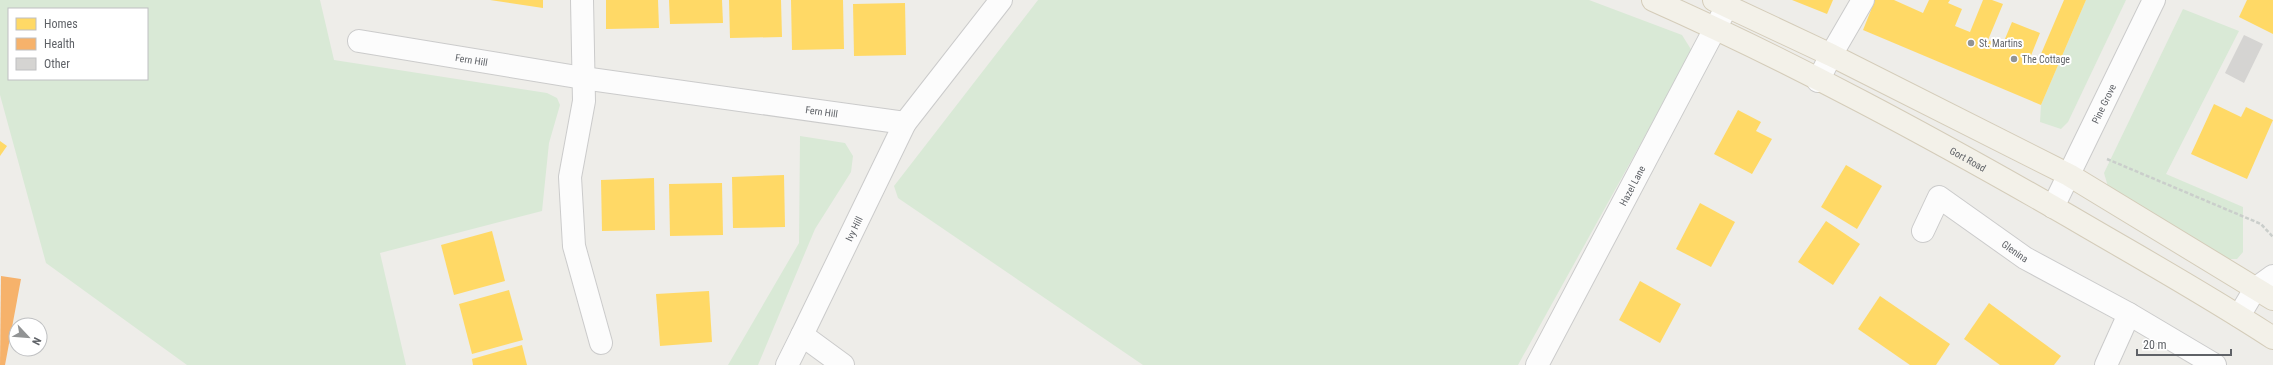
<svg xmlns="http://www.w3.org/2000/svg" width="2273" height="365" viewBox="0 0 2273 365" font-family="'Roboto Condensed',sans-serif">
<rect width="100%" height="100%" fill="#eeede9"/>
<g fill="#d9e9d6" fill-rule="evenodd">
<path d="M0,0H320L334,60L547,93L557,98L560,105L549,143L542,211L380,253L406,365H187L46,263L0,95ZM9,9H147V79H9Z"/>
<polygon points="1038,0 1589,0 1682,35 1692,51 1518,365 1143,365 898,198 894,186"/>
<polygon points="2086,0 2126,0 2068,122 2061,129 2040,122 2041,105"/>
<polygon points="2183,9 2239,31 2166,174 2243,207 2243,252 2237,259 2224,259 2109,190 2104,173"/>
<polygon points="800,136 845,143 853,156 851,172 815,229 758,365 728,365 799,243"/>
</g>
<g fill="#ffd966">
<polygon points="490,0 543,0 543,8"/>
<polygon points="606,0 658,0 659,28 606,29"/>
<polygon points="669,0 722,0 723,23 670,24"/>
<polygon points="729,0 781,0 782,37 730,38"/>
<polygon points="791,0 843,0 844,49 792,50"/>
<polygon points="1792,0 1833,0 1827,14"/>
<polygon points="1875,0 1894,0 1923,13 1929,0 1950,0 1948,3 1962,9 1955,26 1970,32 1983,0 1992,0 2003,4 1988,40 2002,46 2012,22 2040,33 2030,58 2038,61 2064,0 2086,0 2041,105 1863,30"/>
<polygon points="2247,0 2273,0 2273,34 2239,17"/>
<polygon points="905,3 906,55 854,56 853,4"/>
<polygon points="2214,104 2241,117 2246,107 2273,120 2247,179 2191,154"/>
<polygon points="1738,110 1761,122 1756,131 1772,139 1752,174 1714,154"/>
<polygon points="0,141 7,146 0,156"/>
<polygon points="1846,165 1882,186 1857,229 1821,207"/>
<polygon points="784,175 785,227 733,228 732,177"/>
<polygon points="654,178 655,230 602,231 601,180"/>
<polygon points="722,183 723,235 670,236 669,184"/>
<polygon points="1700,203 1735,222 1711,267 1676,249"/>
<polygon points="1826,221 1860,244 1833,285 1798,262"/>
<polygon points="492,231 505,281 454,295 441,245"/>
<polygon points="1640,281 1681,304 1660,343 1619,320"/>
<polygon points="509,290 523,340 472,354 459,304"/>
<polygon points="709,291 712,342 660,346 656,294"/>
<polygon points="1880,296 1950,344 1936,365 1910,365 1858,329"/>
<polygon points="1989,303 2061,356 2054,365 2000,365 1964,339"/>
<polygon points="522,345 527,365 473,365 472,359"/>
</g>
<polygon fill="#f6b26b" points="1,276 21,279 5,365 0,365"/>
<polygon fill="#d5d4d2" points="2244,35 2263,44 2244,83 2225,73"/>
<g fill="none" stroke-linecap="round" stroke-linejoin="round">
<g stroke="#cbcbcb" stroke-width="24">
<g id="minor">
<polyline points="582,0 584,101 570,177 574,246 601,343"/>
<path id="s1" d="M359,41L583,78L905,123"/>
<polyline points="1818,81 1831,55 1863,0"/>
<path id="s2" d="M2053,207L2154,0"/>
<path id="s3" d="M1923,231L1939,197L2025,258L2129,314L2215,365"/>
<polyline points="2239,316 2255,289 2273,276"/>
<polyline points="787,365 802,335"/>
<path id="s4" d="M843,365L802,335L905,123L1001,0"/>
<path id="s5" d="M1537,365L1727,6"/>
<polyline points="2106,365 2129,314"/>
</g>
</g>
<g stroke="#d4ccb9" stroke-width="24">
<g id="major">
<path id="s6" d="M1653,0C1795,63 1933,138 2069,216C2137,256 2206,294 2273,338"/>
<polyline points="1714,0 1831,55 2069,175 2273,299"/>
</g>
</g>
<polyline stroke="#cacecb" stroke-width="2.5" stroke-dasharray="4 2" stroke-linecap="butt" points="2107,159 2261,224 2273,237"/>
<use href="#minor" stroke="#fcfcfc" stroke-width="22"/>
<use href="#major" stroke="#f3f1e9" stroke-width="22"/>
</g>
<g fill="#919394" stroke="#fff" stroke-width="1.5">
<circle cx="1971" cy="43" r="4"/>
<circle cx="2014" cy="59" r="4"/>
</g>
<g text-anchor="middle" stroke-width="4" stroke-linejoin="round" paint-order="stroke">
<g font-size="10" fill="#5f6267" stroke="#fff" text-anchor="start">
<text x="1979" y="47">St. Martins</text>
<text x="2022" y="63">The Cottage</text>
</g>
<g font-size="10" fill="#5f6267" stroke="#fff">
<text dy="4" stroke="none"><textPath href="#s1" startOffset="114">Fern Hill</textPath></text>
<text dy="4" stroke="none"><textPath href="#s2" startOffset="115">Pine Grove</textPath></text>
<text dy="4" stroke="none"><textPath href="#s1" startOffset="468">Fern Hill</textPath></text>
<text dy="4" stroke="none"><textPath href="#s6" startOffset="353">Gort Road</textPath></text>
<text dy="4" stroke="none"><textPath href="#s5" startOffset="203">Hazel Lane</textPath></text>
<text dy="4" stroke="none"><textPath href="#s4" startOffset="169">Ivy Hill</textPath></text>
<text dy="4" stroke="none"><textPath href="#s3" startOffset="131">Glenina</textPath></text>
</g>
</g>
<rect x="8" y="8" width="140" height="72" fill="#ffffff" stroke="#bfc0c2"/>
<rect x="16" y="18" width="20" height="12" fill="#ffd966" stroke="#bfc0c2"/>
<text x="44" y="28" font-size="12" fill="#5f6267">Homes</text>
<rect x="16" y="38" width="20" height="12" fill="#f6b26b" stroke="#bfc0c2"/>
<text x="44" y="48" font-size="12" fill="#5f6267">Health</text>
<rect x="16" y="58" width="20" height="12" fill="#d5d4d2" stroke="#bfc0c2"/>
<text x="44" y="68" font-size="12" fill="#5f6267">Other</text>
<g transform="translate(28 337) rotate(116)"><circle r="19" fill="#ffffff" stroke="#bfc0c2"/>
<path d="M0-3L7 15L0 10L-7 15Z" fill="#919394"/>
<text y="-6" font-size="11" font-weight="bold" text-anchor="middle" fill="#5f6267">N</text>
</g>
<path d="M2137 349v6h94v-6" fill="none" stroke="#5f6267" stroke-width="2"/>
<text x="2143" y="349" font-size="12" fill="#5f6267" stroke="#ffffff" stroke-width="3" paint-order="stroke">20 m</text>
</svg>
